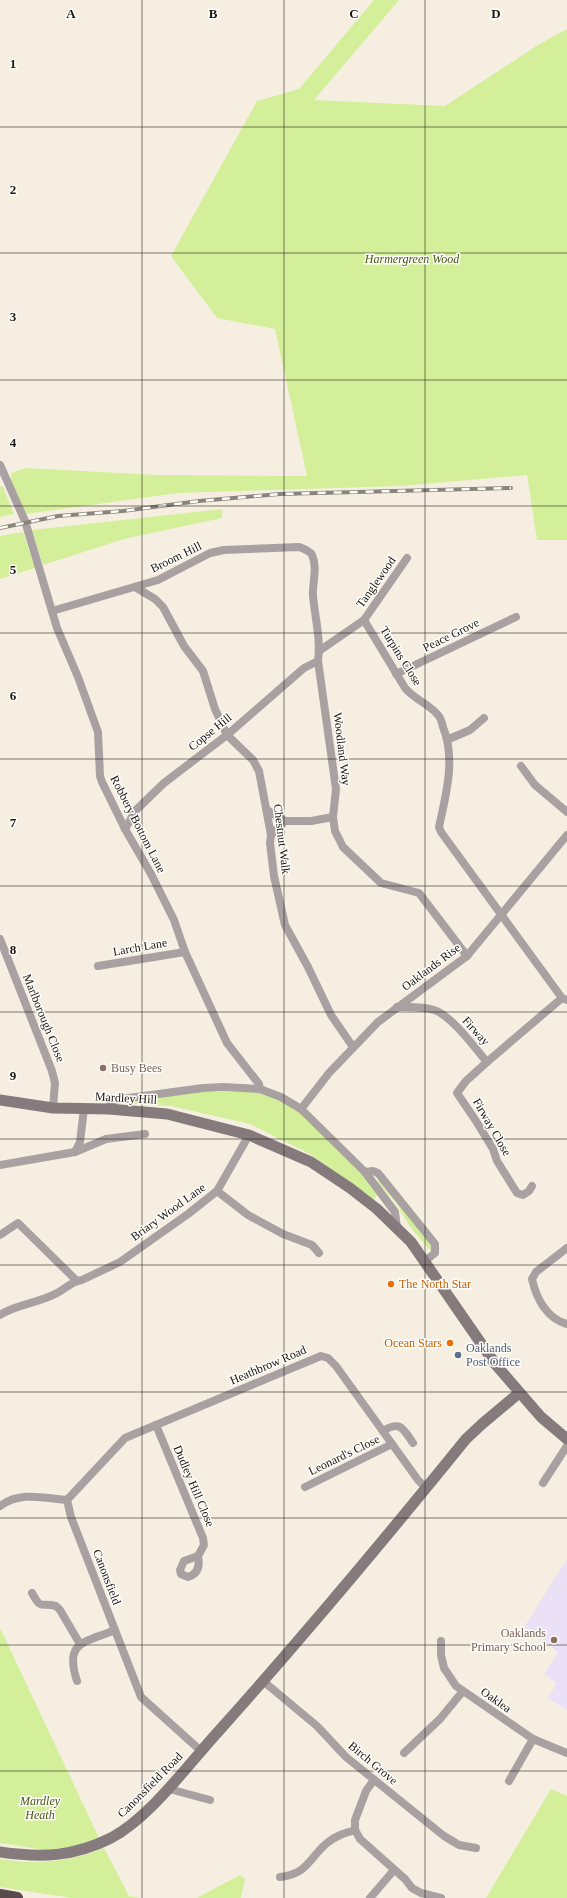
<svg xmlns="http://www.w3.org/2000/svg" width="567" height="1898" viewBox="0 0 567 1898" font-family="Georgia,serif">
<rect width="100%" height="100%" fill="#f6efe1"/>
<polygon fill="#eae1f6" points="567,1559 567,1710 547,1698 557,1684 544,1674 558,1652 524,1627"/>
<g fill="#d3ef9a">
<polygon points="374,0 399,0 314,100 445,106 538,45 567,29 567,540 537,540 527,475 400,486 178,493 26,514 11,480 11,473 25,468 158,475 307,476 275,329 217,318 171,256 257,101 299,89"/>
<polygon points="0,486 3,487 14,514 0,517"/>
<polygon points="222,509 222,518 124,539 43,565 32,530"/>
<polygon points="23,532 35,568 0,579 0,536"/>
<polygon points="199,1092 255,1092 267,1094 282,1100 299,1112 368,1177 378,1193 374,1200 312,1155 250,1124 171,1106 120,1103 120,1102"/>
<polygon points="379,1180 432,1245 431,1249 430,1250 410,1227 396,1203 377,1182"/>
<polygon points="0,1628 99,1838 72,1847 45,1850 0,1843"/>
<polygon points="551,1789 567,1796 567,1898 486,1898"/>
<path d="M104,1848L129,1896L141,1898H72L0,1887V1859C35,1865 72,1862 104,1848Z"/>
<polygon points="240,1875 245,1879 241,1898 197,1898"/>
</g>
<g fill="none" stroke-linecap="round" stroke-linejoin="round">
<g stroke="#a9a1a1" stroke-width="8">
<polyline points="0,465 25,521 57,628 78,677 98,732 100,776 102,782 125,829 151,874 174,920 185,952 227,1043 259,1084 260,1089"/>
<polyline points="135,587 155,599 163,607 184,646 203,671 215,709 227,735 253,760 259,771 271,835 270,843 274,876 285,925 308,967 331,1015 353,1047"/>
<path d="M52,611L158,580L210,553L224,550L299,547C304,549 310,551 312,555C318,568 312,583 313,596C315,618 321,639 318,661L336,789L333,817L335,831L343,847L381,883L419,893L467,956"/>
<polyline points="364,620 407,558"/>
<path d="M319,651L364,620L405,688C414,699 429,704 438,715C441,718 442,723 443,727C456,759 446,794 439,827L441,832L562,998L567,1000"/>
<polyline points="396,674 516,617"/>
<polyline points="449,739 470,730 484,718"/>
<polyline points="521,766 535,785 567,812"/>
<polyline points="267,810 285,821"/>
<polyline points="125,829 136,810 164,783 227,735 304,668 318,661"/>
<polyline points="271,835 285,821 311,821 333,817"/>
<polyline points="0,939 52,1071 55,1083 53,1108"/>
<polyline points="98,966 185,952"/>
<path d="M397,1007C410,1007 422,1006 434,1010C451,1015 475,1048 487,1062"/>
<polyline points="109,1109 110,1104 114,1100 203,1088 223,1087 260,1089 281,1097 301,1109 365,1172 395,1212 397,1228"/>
<polyline points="301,1109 329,1073 378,1022 467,956 567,835"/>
<polyline points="75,1152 80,1142 84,1109"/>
<polyline points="0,1165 75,1152 106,1139 145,1134"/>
<polyline points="365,1172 373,1171 378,1173 435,1244 435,1253 425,1261"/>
<polyline points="532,1186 529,1191 523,1195 517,1193 497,1161 493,1149 476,1121 457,1093 466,1081 487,1062 562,998"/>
<polyline points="217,1191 248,1215 283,1234 312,1245 319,1253"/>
<polyline points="0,1235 18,1223 77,1281"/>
<path d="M567,1248L536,1272L532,1279C536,1298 547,1319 567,1324"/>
<path d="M0,1315C17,1304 39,1303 57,1293C65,1289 72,1281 82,1280L120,1262L188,1214L217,1191L249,1135"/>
<polyline points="156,1425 203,1538 204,1545 198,1556"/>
<path d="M383,1431C401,1420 403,1429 413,1443"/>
<polyline points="543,1483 567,1446"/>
<polyline points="305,1487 392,1444"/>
<path d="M0,1506C21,1491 43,1498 67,1500"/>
<path d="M198,1556C200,1566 198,1574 188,1577L181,1574L180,1570L184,1561Z"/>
<path d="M32,1593C42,1611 40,1602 56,1606L60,1610L80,1644"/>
<polyline points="441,1641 441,1655 444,1668 456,1686 533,1739 567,1753"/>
<path d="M77,1681C64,1641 84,1643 115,1630"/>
<polyline points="263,1681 317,1726 346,1757 444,1836 459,1845 476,1848"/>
<polyline points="201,1751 141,1697 71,1517 67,1500 125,1438 321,1356 328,1358 336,1366 418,1480 426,1488"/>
<polyline points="404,1753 440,1719 463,1691"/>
<polyline points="374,1780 366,1791 355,1820 355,1830 360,1839 405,1879 412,1888 421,1893 441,1898"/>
<polyline points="509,1781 533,1739"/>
<polyline points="169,1787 173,1790 210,1800"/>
<path d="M280,1877C308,1874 309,1858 327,1843C335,1836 345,1833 355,1830"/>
<polyline points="370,1898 394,1870"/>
</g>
<g stroke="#867b7c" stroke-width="11">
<polyline points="0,1100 53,1108 109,1109 167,1114 249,1135 311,1162 350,1188 377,1209 411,1242 496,1365 541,1417 567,1439"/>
<path d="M0,1852C41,1858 73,1857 111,1838C150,1817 187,1766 217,1733C303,1637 385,1539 466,1439L482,1424L519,1393"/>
</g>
<polyline stroke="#594a4b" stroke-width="12" points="0,1895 17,1898"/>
<g stroke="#8a857c" stroke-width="4">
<polyline id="rail" points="0,528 58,516 123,511 199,501 280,494 511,488"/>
</g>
<use href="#rail" stroke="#fefdfa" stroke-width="2.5" stroke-dasharray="8" stroke-linecap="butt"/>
</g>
<path fill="none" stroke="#191611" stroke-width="1" stroke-opacity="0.55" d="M142,0V1898M284,0V1898M425,0V1898M0,127H567M0,253H567M0,380H567M0,506H567M0,633H567M0,759H567M0,886H567M0,1012H567M0,1139H567M0,1265H567M0,1392H567M0,1518H567M0,1645H567M0,1771H567"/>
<g fill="#8d6e63" stroke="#fefdfa" stroke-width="1.5">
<circle cx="103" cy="1068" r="4"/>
<circle cx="554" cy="1640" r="4"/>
</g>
<g fill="#e8710a" stroke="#fefdfa" stroke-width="1.5">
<circle cx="391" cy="1284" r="4"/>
<circle cx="450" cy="1343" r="4"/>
</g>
<circle fill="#5c6f8a" stroke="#fefdfa" stroke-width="1.5" cx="458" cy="1355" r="4"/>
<g text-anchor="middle" stroke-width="3" stroke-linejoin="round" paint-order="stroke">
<g font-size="12" font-style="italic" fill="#465814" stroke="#fefdfa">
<text x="412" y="263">Harmergreen Wood</text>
<text x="40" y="1805">Mardley<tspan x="40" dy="14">Heath</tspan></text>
</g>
<g font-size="12" fill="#191611" stroke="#fefdfa">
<text transform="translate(176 557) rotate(-26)" y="4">Broom Hill</text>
<text transform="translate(376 582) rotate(-55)" y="4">Tanglewood</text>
<text transform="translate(451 635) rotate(-26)" y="4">Peace Grove</text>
<text transform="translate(401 656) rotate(58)" y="4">Turpins Close</text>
<text transform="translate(210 732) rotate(-39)" y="4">Copse Hill</text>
<text transform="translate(342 749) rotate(83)" y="4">Woodland Way</text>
<text transform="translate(138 824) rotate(63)" y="4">Robbery Bottom Lane</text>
<text transform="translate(282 839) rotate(83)" y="4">Chestnut Walk</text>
<text transform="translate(140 947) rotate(-10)" y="4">Larch Lane</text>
<text transform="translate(431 967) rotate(-37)" y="4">Oaklands Rise</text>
<text transform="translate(44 1018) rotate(68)" y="4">Marlborough Close</text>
<text transform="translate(476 1031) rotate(48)" y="4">Firway</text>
<text transform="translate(126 1098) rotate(3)" y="4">Mardley Hill</text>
<text transform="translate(492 1127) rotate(60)" y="4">Firway Close</text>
<text transform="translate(168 1212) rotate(-36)" y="4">Briary Wood Lane</text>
<text transform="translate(268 1365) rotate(-23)" y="4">Heathbrow Road</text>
<text transform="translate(344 1455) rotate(-26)" y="4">Leonard's Close</text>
<text transform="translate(194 1486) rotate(67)" y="4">Dudley Hill Close</text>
<text transform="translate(107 1577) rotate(69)" y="4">Canonsfield</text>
<text transform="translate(496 1700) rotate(35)" y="4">Oaklea</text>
<text transform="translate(373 1763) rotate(40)" y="4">Birch Grove</text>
<text transform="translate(150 1785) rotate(-45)" y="4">Canonsfield Road</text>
</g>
<g font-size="12" fill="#785e54" stroke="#fefdfa" text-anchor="start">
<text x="111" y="1072">Busy Bees</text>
<text x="546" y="1637" text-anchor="end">Oaklands<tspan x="546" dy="14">Primary School</tspan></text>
</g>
<g font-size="12" fill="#c56008" stroke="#fefdfa" text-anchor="start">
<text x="399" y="1288">The North Star</text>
<text x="442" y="1347" text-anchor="end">Ocean Stars</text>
</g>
<g font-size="12" fill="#4e5e75" stroke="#fefdfa" text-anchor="start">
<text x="466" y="1352">Oaklands<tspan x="466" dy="14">Post Office</tspan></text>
</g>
</g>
<g font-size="13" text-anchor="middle" font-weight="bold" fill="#191611" stroke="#fefdfa" stroke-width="3" stroke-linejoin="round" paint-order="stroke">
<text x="71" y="18">A</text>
<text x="213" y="18">B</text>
<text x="354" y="18">C</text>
<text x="496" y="18">D</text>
<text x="13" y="68">1</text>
<text x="13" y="194">2</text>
<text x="13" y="321">3</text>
<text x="13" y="447">4</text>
<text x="13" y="574">5</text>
<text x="13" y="700">6</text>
<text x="13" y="827">7</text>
<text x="13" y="954">8</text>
<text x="13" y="1080">9</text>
</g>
</svg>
